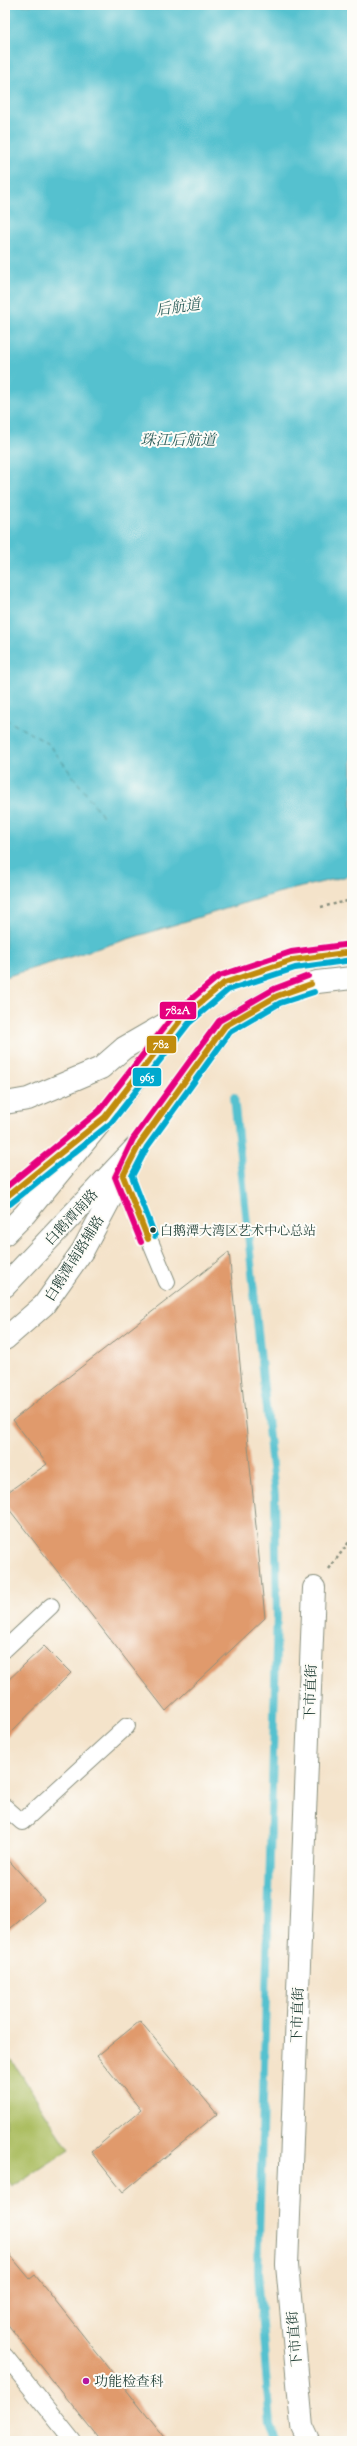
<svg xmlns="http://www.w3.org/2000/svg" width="357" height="2446" viewBox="0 0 357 2446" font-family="'Sorts Mill Goudy','Noto Serif SC',serif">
<rect width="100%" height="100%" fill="#fdfcf7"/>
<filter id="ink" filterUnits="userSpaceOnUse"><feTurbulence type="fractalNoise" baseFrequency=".025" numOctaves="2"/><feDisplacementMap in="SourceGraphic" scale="8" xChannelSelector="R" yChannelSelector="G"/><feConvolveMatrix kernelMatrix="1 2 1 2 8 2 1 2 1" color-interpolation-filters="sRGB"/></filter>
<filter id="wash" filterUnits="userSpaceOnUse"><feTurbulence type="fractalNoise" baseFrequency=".012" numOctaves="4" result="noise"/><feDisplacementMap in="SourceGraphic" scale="16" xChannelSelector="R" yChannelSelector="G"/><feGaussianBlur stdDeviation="0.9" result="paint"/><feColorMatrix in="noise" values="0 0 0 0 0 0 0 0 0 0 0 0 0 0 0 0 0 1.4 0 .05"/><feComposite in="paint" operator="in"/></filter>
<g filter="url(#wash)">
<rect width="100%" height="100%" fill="#f4e3ca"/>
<polygon fill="#acbe62" stroke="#667e4b" points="7,2052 69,2150 12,2187 5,2176 5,2054"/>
<polygon fill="#55c1cf" stroke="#3a7f82" points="5,5 352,5 352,875 277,893 5,977"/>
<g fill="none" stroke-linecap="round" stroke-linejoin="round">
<polyline stroke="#55c1cf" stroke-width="8" points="234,1097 275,1496 277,1614 258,2273 270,2425 277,2441"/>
<polyline stroke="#2c5e5b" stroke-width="1" stroke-dasharray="5 4" stroke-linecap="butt" points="5,719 49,744 104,818"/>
</g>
<g id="blocks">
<g fill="#e09a6c">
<polygon points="229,1252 265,1618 166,1711 5,1504 5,1494 47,1464 13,1420"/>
<polygon points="44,1646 71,1673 5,1738 5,1683"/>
<polygon points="5,1856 44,1900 5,1933"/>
<polygon points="140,2021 217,2114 123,2192 91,2152 141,2110 97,2056"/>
<polygon points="5,2249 30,2279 35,2275 167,2441 101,2441 5,2321"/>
</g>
</g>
</g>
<g filter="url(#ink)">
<use href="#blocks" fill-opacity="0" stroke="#8a907f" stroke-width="1"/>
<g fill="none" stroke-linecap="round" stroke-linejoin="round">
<g stroke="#8a907f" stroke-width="18">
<g id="service">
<polyline points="123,1176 167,1282"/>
<polyline points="5,1649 51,1606"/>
<polyline points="5,1807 22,1822 127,1726"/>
<polyline points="5,2356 73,2441"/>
</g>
</g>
<g stroke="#8a907f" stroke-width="24">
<polyline id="pedestrian" points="5,1103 28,1099 101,1068 124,1048 188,1011"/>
</g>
<g stroke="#8a907f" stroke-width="24">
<g id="minor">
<polyline points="5,1198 68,1147"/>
<polyline points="5,1234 25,1214 129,1088 183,1017 224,983 293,960 352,952"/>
<polyline points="5,1286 140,1143 225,1026 277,996 317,982 352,978"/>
<polyline points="5,1339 44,1305 83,1250 126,1169"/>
<polyline points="309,2441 302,2426 287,2265 314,1588"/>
</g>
</g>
<g stroke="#8a907f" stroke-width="2.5" stroke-dasharray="3 3" stroke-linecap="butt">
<polyline points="321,907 352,900"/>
<polyline points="329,1569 352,1538"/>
</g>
<use href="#service" stroke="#fff" stroke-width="16"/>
<use href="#pedestrian" stroke="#fff" stroke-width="22"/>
<use href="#minor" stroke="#fff" stroke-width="22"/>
<g stroke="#fdfcf7" stroke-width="9">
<g id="bus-1">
<polyline points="5,1198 105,1117 183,1017 224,983 293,960 352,952"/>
<polyline points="148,1239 123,1176 140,1143 225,1026 277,996 311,984"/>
</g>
</g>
<g stroke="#fdfcf7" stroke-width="9">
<g id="bus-2">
<polyline points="10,1204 111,1123 189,1023 228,990 295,968 352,960"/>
<polyline points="155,1236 132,1176 147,1147 230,1032 280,1003 314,992"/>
</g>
</g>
<g stroke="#fdfcf7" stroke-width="9">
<g id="bus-3">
<polyline points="5,1188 99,1111 177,1011 219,976 291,952 351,944"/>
<polyline points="141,1242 115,1177 133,1139 219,1021 274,989 308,976"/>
</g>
</g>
<use href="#bus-1" stroke="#c18c0d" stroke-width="6"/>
<use href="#bus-2" stroke="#00a9ce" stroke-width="6"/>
<use href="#bus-3" stroke="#e5007d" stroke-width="6"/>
</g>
</g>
<circle fill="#1f3d34" stroke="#fdfcf7" stroke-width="1.5" cx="153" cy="1230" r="3.5"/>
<circle fill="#b5179e" stroke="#fdfcf7" stroke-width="1.5" cx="86" cy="2381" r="4"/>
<g text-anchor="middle" stroke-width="4" stroke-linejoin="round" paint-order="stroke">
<g font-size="13" fill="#1f3d34" stroke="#fdfcf7" text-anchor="start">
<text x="160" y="1235">白鹅潭大湾区艺术中心总站</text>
</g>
<g font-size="14" fill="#1f3d34" stroke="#fdfcf7">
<text transform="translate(71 1217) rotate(-47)" y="5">白鹅潭南路</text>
<text transform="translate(74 1258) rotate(-58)" y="5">白鹅潭南路辅路</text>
<text transform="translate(310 1692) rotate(-88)" y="5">下市直街</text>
<text transform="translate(297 2015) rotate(-88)" y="5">下市直街</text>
<text transform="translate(294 2339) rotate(-95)" y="5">下市直街</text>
</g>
<g font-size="14" fill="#1f3d34" stroke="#fdfcf7" text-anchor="start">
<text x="94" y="2386">功能检查科</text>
</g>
<g font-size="15" font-style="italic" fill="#2c5e5b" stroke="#fdfcf7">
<text transform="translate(178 307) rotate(-8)" y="5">后航道</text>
<text x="178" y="445">珠江后航道</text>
</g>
</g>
<g stroke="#fdfcf7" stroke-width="1.5">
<rect x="159" y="1001" width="38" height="19" rx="4" fill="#e5007d"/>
<rect x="146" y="1035" width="31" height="19" rx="4" fill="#c18c0d"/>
<rect x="132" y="1067" width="30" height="20" rx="4" fill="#00a9ce"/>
</g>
<g font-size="11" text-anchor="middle" font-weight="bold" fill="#fff">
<text x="178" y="1014">782A</text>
<text x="161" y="1048">782</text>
<text x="147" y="1081">965</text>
</g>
<rect width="357" height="2446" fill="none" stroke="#fdfcf7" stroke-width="20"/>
</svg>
